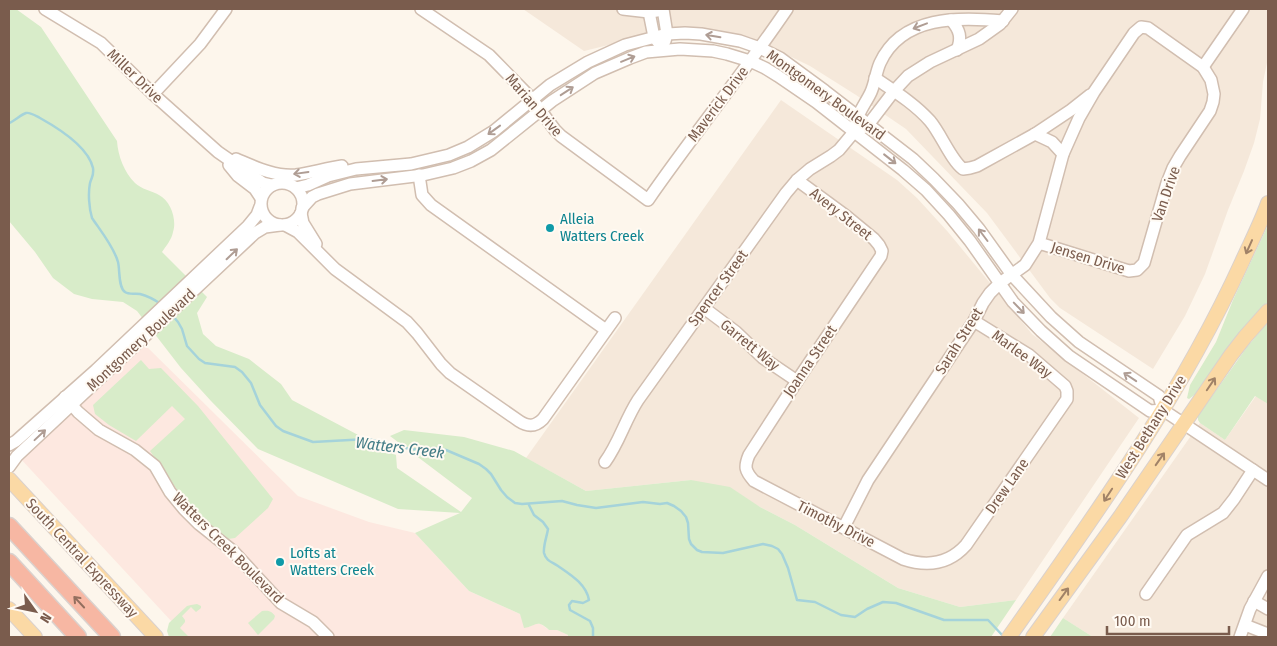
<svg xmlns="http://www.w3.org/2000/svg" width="1277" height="646" viewBox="0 0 1277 646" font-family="'Fira Sans Condensed',sans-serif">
<rect width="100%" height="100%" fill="#fdf6ec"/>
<g fill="#f5e8da">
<polygon points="523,9 1268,9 1268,58 1263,82 1260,119 1254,143 1244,171 1228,210 1205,274 1185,316 1153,369 1060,308 1050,298 987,213 906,129 856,95 810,66 750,37 678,28 584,51"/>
<polygon points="781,100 897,180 917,198 948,232 1032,334 1139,418 1016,600 960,607 898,588 795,525 760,507 691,480 586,491 526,458"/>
<polygon points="1256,396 1268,404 1268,637 1093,637 1063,618 1200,423 1225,440"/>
</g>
<polygon fill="#fde8e0" points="143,343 298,496 369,522 415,533 469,591 520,614 529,627 534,624 541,624 549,630 557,630 568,635 568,637 186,637 19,457"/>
<g fill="#d8ecc9">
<path d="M9,9H16L41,27L117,141C118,156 124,172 135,183C141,189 152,191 159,195C171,201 177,220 173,232C172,239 166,246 162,252L207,297L197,313L203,334L216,346L249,359L281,384L292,400L396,455L397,468L461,512L472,498L390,436L404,430L464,437L514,451L586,491L691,480L730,487L760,507L795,525L898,588L960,607L1016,600L991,637H568V635L557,630H549C536,618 536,627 524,628L520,614L469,591L415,533L460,513L398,509L258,449L211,401L181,368L137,311L123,302L92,299L74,294L53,278L35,252L9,221Z"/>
<polygon points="1268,225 1268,303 1259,312 1197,393 1189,399 1187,398 1190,385 1216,342 1233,300"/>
<polygon points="1268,322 1268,404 1255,396 1225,440 1200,423 1198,420 1198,416 1247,347"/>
<polygon points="141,360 149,369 161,368 198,406 273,499 268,508 235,538 228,539 222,535 203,520 187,504 150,451 185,419 172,406 136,441 109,425 95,414 93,405"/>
<polygon points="197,604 201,606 201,608 196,612 191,607 182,616 185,620 185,622 180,628 189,637 169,637 167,631 169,623 187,606 191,605"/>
<path d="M262,611C268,610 272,611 275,616L274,619L258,635L248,623Z"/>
<polygon points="1063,618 1093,637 1050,637"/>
</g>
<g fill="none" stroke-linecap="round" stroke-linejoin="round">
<g stroke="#a5d3da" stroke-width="2.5">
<path d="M9,123C15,121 20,115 26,113C30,112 36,116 40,118C58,128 88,146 93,168C94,176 92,176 90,183C88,193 89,208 92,218C100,230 114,247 118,262C120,269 118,287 125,292C129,295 135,293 140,294C148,296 155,300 161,304"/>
<polyline points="172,315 178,322 182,329 187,346 199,359 205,363 235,367 242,372 251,383 260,405 276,426 283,431 313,442 368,439 398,447 419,450 436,448 446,450 479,464 486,469 491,474 501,490 507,497 515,503 522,504 562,501 577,505 596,508 643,502 660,504 667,503 674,506 681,511 686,517 688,523 689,539 691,544 697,550 702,552 723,553 763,544 772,546 778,549 782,554 788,568 797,600 815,602 841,615 855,617 867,609 883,602 896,603 944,620 988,620 1004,637"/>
<path d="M529,505L534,515L543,522L548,529C547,536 543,546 544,553C546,561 552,562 558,566C571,575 586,584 589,600L583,603L572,601L569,605L570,610L590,621L593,628V637"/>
</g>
<g stroke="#d1beb0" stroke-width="14">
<g id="minor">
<polyline points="45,9 101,43 153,94 218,152 257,179 263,183 272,185"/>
<path d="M421,9L489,55L532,99L555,130L561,136L648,200C693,135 743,74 787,9"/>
<polyline points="623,9 649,12 657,11"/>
<polyline points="650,9 649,12 654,37 658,42"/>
<polyline points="663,9 667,34 665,41"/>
<path d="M951,20C960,30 962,38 957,50"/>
<polyline points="1203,67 1243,9"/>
<path d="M875,78C894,91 915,104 930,121C941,134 951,160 963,169L970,168L977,166L1035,134L1071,110L1090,95"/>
<polyline points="153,94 200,44 226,9"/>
<path d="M856,123C858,112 866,103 871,92C875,83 876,72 880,63C902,15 959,17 1003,21"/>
<polyline points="1035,134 1052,142 1063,154"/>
<path d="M236,159C255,167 275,177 296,175C311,173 327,168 342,166"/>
<polyline points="229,165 238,176 255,189 261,198"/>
<polyline points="419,175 422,195 431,205 606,330"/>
<path d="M797,180L846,216L874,239L879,245L882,251L881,256L797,381L749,455C744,467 745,471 754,481L903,559C927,567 949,564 966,545L1067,399V391L1065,386L1029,355L974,321"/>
<circle cx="282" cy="204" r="21"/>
<polyline points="296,188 308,185 328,176 356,169 411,164 449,155 468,147 494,131 550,85 588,62 625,45 667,34 685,33 701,34 740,41 760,48 780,58 825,91 913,159 934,179 958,204 979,229 1012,275 1051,317 1079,342 1159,396 1163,410 1268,480"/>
<polyline points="302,208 312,197 318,194 350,184 423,175 453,168 471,161 491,150 552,101 595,73 630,58 646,52 680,49 713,51 727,54 750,61 765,68 778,76 816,102 903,170 926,190 949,215 970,241 1013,302 1041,331 1069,356 1150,411 1163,410"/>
<polyline points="301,213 303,223 316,244"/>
<path d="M285,225L298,232L335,269L407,322L417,333L441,364L450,373L519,421C528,427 535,427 543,419L615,318"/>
<polyline points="704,308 736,332 763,358 797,381"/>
<polyline points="65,397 78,412 99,430 135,450 155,466 170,492 184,509 199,524 233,551 281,603 313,622 328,637"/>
<polyline points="9,445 16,441 96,370 248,226 257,215 260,207"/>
<path d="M605,462C619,443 625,420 638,400L786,193L797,180L810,169L831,156L839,150L854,132L868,125L894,91L908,76L930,62L979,39L1000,24L1012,9"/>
<polyline points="9,467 17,456 255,233 265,227 280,225"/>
<polyline points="844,527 868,480 974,321 983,303 990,293 1000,283 1025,265 1039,243 1063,154 1079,118 1094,92 1134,33 1141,27 1148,28 1203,67 1211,80 1214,94 1213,102 1210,111 1180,156 1173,168 1167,183 1144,263 1137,270 1129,271 1039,243"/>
<polyline points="1146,594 1187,535 1223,513 1234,499 1253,470"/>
<polyline points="1254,601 1268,609"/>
<polyline points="1245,625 1268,634"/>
<polyline points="1240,637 1250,609 1268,576"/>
</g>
</g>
<g stroke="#dad1cd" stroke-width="16">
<g id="major">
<polyline points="9,479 156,637"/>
<polyline points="9,609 35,637"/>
<path d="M1009,637C1094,517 1181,396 1242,262C1251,242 1261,223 1268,203"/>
<polyline points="1033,637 1120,517 1231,355 1245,337 1268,311"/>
</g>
</g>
<g stroke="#dad1cd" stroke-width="19">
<g id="highway">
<polyline points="9,526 112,637"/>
<polyline points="9,562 78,637"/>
</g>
</g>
<use href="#minor" stroke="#fff" stroke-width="11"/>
<use href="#major" stroke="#fbd9a5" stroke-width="14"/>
<use href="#highway" stroke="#f7b7a3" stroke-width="16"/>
</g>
<defs><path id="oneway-shaft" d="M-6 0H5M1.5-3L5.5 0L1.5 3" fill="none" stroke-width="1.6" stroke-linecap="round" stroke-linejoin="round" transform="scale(1.25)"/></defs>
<g stroke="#af9d94">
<use href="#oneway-shaft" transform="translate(920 26) rotate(159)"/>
<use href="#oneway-shaft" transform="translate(713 36) rotate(-171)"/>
<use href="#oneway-shaft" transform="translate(628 59) rotate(-22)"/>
<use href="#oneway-shaft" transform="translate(567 91) rotate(-33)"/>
<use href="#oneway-shaft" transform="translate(494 130) rotate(144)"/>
<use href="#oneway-shaft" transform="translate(890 159) rotate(38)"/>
<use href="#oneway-shaft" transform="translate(301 173) rotate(172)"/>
<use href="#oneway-shaft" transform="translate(380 180) rotate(-7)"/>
<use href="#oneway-shaft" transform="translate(983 235) rotate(-127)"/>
<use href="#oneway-shaft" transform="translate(232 254) rotate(-44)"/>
<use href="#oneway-shaft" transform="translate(1019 308) rotate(46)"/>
<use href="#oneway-shaft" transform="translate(1130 377) rotate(-146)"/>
<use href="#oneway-shaft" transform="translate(40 435) rotate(-43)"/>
</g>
<g stroke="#a18267">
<use href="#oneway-shaft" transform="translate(1249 247) rotate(114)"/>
<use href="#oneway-shaft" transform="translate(1211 384) rotate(-56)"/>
<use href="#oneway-shaft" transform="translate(1160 459) rotate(-55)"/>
<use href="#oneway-shaft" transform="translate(1108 495) rotate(123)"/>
<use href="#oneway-shaft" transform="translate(1064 594) rotate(-54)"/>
</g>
<use stroke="#936e5e" href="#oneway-shaft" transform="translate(79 602) rotate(-133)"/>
<g fill="#0f9aa8" stroke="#fffaf3" stroke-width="2">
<circle cx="550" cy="228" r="5"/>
<circle cx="280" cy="562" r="5"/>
</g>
<g text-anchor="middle" stroke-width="4" stroke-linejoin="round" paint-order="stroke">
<g font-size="15" fill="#7a5c4d" stroke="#fffaf3">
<text transform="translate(135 76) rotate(44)" y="5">Miller Drive</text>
<text transform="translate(826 95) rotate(36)" y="5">Montgomery Boulevard</text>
<text transform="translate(718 104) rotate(-53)" y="5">Maverick Drive</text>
<text transform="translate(534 105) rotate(49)" y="5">Marian Drive</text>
<text transform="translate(1166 194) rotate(-71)" y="5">Van Drive</text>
<text transform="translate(841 214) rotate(38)" y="5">Avery Street</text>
<text transform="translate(1088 258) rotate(17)" y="5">Jensen Drive</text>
<text transform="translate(718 288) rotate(-54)" y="5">Spencer Street</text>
<text transform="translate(141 340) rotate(-43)" y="5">Montgomery Boulevard</text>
<text transform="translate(959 341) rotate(-58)" y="5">Sarah Street</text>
<text transform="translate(750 345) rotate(39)" y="5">Garrett Way</text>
<text transform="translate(1022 354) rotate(36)" y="5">Marlee Way</text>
<text transform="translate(810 361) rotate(-56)" y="5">Joanna Street</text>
<text transform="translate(1151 427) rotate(-58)" y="5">West Bethany Drive</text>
<text transform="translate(1007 486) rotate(-55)" y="5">Drew Lane</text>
<text transform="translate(836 524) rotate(27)" y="5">Timothy Drive</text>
<text transform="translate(228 548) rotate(45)" y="5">Watters Creek Boulevard</text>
<text transform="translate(82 558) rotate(47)" y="5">South Central Expressway</text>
</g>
<g font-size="15" fill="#0d838f" stroke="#fffaf3" text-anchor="start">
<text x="560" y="224">Alleia<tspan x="560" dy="17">Watters Creek</tspan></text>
<text x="290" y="558">Lofts at<tspan x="290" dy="17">Watters Creek</tspan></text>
</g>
<g font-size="16" font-style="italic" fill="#437c86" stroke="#fffaf3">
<text transform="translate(400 447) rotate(7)" y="6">Watters Creek</text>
</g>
</g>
<rect width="1277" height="646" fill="none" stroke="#7a5c4d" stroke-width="20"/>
<g transform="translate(35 611) rotate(123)" stroke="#fffaf3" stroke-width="4" paint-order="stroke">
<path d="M0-4L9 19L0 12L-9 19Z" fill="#7a5c4d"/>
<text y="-8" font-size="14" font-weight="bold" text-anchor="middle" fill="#7a5c4d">N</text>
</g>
<path d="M1107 626v8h122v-8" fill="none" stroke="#7a5c4d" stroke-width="2.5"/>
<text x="1114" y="626" font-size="15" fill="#7a5c4d" stroke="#fffaf3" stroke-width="4" paint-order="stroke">100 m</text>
</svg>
